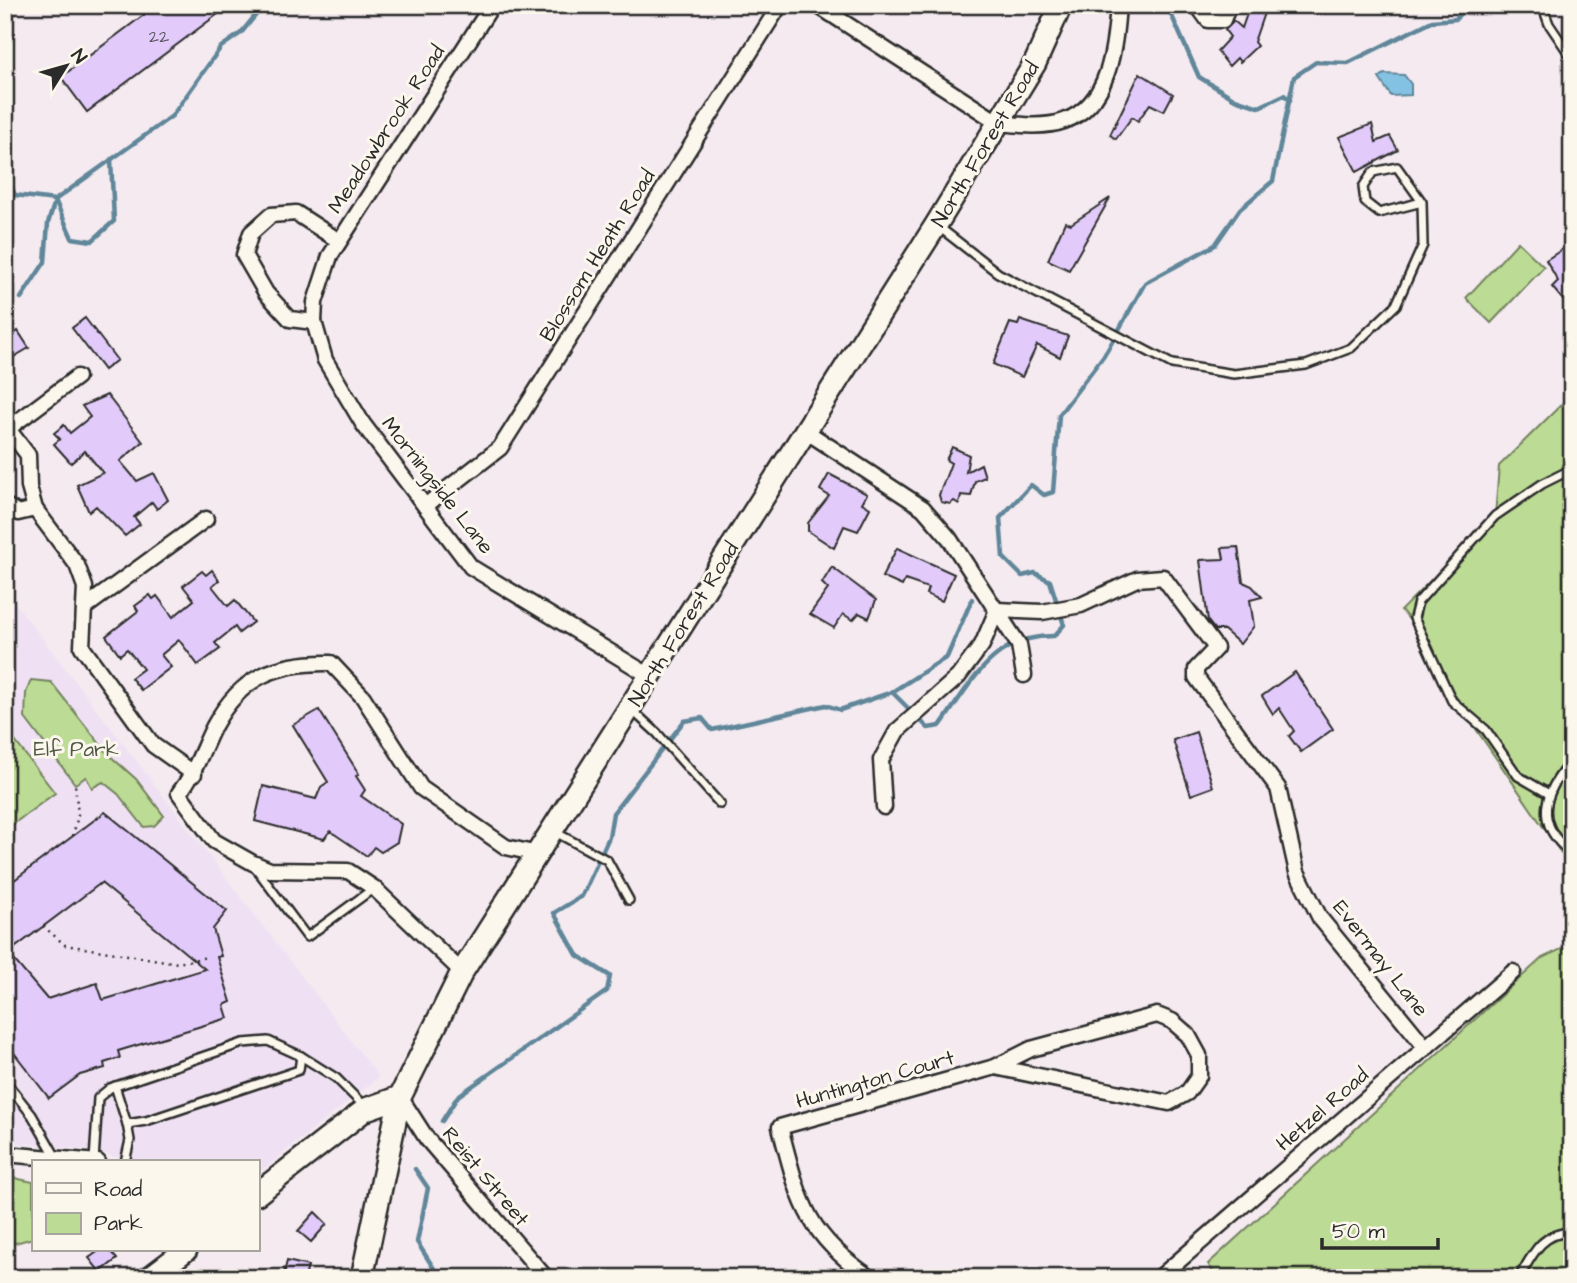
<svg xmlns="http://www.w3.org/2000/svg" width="1577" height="1283" viewBox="0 0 1577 1283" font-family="'Architects Daughter',sans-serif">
<rect width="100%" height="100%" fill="#f4eaf0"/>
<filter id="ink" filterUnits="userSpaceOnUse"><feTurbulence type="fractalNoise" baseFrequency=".0143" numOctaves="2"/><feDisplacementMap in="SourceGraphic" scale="14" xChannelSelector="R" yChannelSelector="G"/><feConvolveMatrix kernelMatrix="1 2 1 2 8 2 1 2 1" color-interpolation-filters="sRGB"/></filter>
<g filter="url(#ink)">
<polygon fill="#efe1f3" points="5,590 379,1077 257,1174 257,1162 130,1162 98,1151 5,1142"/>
<g fill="#bcdb94" stroke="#748360" stroke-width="2">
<polygon points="1518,242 1544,267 1491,323 1466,298"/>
<polygon points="1572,394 1572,869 1467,716 1418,630 1401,610 1495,516 1499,466"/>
<polygon points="31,680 51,682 108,754 136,779 164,816 154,826 144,827 118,794 103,782 92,788 86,777 75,784 25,718 26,693"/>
<polygon points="5,728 55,793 5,830"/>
<polygon points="1572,944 1572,1278 1217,1278 1208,1264 1542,958"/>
<polygon points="5,1176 33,1182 33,1238 5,1246"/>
</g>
<polygon fill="#83c2e3" stroke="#608699" stroke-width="2" points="1384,74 1404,75 1411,84 1411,95 1391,96 1379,78"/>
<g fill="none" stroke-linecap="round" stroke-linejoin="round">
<g stroke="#608699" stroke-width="4.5">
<polyline points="1167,5 1199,77 1235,99 1259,107 1284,95 1290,100"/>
<polyline points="5,183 10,184 15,195 55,200 172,116 221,47 241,33 264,5"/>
<polyline points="55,200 72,238 92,241 114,221 111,159"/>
<polyline points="21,298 45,262 48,223 55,201"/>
<polyline points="892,692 947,657 972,599"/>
<path d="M442,1121L458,1096L607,991L610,976L577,955L554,913L582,896L609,837L613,813L684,721L702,718L712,730L826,705L840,710L892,692L928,728L940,726C971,683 994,635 1054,636L1064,625L1050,581L1035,573L1022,576L1003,557L1000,518L1031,485L1044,495L1053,492L1059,415L1107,351L1145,283L1215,245L1240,209L1273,181L1294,77L1316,62L1348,63L1432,21L1456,19L1466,5"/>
<polyline points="415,1169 428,1188 417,1242 440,1278"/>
</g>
</g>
<g fill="#e2cbfb" stroke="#2b2b2b" stroke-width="2" fill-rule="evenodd">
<polygon points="157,5 230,5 87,112 61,77"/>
<polygon points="1249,8 1264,13 1254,42 1257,46 1240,62 1237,58 1229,66 1217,51 1230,37 1225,30 1234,21 1242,28"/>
<polygon points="1140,73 1173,94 1164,111 1150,104 1138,121 1132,117 1116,139 1110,135"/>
<polygon points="1372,124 1376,142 1390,136 1398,150 1357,172 1339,137"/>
<polygon points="1110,198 1069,270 1048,260 1065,222 1071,224"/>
<polygon points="1572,243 1572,293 1563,300 1552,287 1558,281 1546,260"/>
<polygon points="85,318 117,360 104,370 72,328"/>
<polygon points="5,320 14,334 18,331 29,348 5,362"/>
<polygon points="1020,320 1068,336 1060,357 1037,345 1022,377 993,364 1010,323 1018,325"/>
<polygon points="107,395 143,442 120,461 137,481 154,473 168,500 157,509 152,502 134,517 140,524 125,536 96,506 89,512 77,485 103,473 85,451 71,463 54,444 60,439 54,433 64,425 70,433 90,417 82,406"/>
<polygon points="952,447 969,455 966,472 981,464 985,477 975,481 971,496 961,495 959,504 954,501 950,504 941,502 939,495 951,463 946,460"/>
<polygon points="829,474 867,494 862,503 870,508 858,531 844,526 834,548 808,531 808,523 829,496 820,490"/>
<polygon points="1238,547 1243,582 1252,586 1262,597 1250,600 1254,626 1240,644 1224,630 1215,630 1208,621 1200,560 1224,559 1222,548"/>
<polygon points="897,548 954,574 942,601 926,594 928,588 905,580 902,586 882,577"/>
<polygon points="832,567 876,600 869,618 859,613 853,620 843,614 834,628 810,614 828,589 822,583"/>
<polygon points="212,570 219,580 212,586 228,606 235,600 253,622 239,633 235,627 215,643 220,649 198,665 179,640 161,655 171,667 141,690 131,678 143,669 127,649 120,655 106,636 138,611 135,606 150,595 153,599 157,596 173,617 194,600 183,586 202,571 206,575"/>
<polygon points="1295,672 1333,729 1301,752 1289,736 1294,731 1279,708 1273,714 1262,696"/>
<polygon points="319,710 359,774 356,776 365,790 361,796 401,824 397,842 381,852 374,847 367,856 330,831 324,839 255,821 263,786 316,799 321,787 328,782 293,725"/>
<polygon points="1196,732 1213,787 1191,795 1173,740"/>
<path d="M105,812L227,911L213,929L221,956L217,957L231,1002L224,1005L228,1018L118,1051L120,1058L104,1063L105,1068L80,1075L49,1098L5,1041V887ZM101,883L205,969L103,1000L97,983L47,999L8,953Z"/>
<polygon points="315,1212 327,1224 311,1242 298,1231"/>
<polygon points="100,1250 109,1250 117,1259 100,1272 89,1258"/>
<polygon points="287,1261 308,1266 305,1278 283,1278"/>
</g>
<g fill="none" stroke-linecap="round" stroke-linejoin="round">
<g stroke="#2b2b2b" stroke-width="12">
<g id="lane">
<polyline points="1542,5 1549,24 1572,58"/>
<polyline points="939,227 998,273 1172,364 1234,374 1306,365 1351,348 1396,305 1423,245 1422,202 1397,167 1373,172 1363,187 1365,202 1379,213 1422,202"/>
<polyline points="632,710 657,733 720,804"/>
<path d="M1572,760C1543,793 1533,823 1572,854"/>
<polyline points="1549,794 1518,776 1486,730 1452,701 1414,618 1418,602 1495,516 1542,484 1572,469"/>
<polyline points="555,832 607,860 629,900"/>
<polyline points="255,867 307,937 374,888"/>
<polyline points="301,1056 336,1078 366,1108"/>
<polyline points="5,1081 32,1115 57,1159"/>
<polyline points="115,1086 127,1124"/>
<polyline points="94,1161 98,1098 110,1088 243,1043 268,1041 301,1056 299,1070 146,1121 127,1124 130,1140 125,1162"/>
<path d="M1519,1278C1533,1253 1541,1233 1572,1232"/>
</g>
</g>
<g stroke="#2b2b2b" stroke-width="19">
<g id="street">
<polyline points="492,5 330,256 315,302 314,322 325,360 363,424 471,567 650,676"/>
<path d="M817,5L999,123C1018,125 1045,128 1064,121C1110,105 1115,46 1118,5"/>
<polyline points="1197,5 1208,20 1223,20 1229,5"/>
<polyline points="314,322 290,319 266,293 244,255 251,233 271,215 296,213 339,241"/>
<polyline points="8,429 28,455 29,487 35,509 77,565 85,587 82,647 153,745 194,774"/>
<polyline points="804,430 923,508 949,538 1019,645 1024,675"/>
<polyline points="5,431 77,377"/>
<polyline points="5,505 18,513 35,509"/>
<polyline points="425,506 500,448 780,5"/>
<polyline points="84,608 206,519"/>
<polyline points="884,807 881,760 897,731 958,677 982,645 997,610 1042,612 1081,605 1137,579 1163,577 1216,648 1196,669 1196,677 1278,788 1297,872 1320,918 1426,1048"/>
<path d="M462,972L374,888L348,871L270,870L253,863L214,841L179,793C195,773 202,750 214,726C241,676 277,662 331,663L363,697L421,788L506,847L538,854"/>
<polyline points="400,1097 427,1139 546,1278"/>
<polyline points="5,1154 98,1162"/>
<path d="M871,1278C805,1235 799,1199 780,1127L995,1067L1031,1049L1157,1015L1172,1021L1188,1035L1199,1055V1076L1187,1093L1169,1103L995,1067"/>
<polyline points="1159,1278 1513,972"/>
</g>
</g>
<g stroke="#2b2b2b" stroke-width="26">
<g id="secondary">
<polyline points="257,1194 366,1109 400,1097"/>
<polyline points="149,1278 186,1250"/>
<polyline points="362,1278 400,1097 462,972 936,225 1035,63 1061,5"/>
</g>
</g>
<g stroke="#2b2b2b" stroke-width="2.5" stroke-dasharray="2 5" stroke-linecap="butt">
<polyline points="73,836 78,815 75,784"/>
<polyline points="43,926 65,945 178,963 207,957"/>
</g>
<use href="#lane" stroke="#fbf7ec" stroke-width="7"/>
<use href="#street" stroke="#fbf7ec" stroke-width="14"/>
<use href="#secondary" stroke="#fbf7ec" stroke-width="21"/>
</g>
</g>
<g text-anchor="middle" stroke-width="6" stroke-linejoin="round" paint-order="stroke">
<g font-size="18" fill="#59535f">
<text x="159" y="42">22</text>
</g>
<g font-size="21" fill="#2b2b2b" stroke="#fbf7ec">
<text transform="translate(386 129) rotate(-57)" y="7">Meadowbrook Road</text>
<text transform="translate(985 144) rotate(-59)" y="7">North Forest Road</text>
<text transform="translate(597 255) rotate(-58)" y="7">Blossom Heath Road</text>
<text transform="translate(438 485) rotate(52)" y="7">Morningside Lane</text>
<text transform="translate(683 624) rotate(-58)" y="7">North Forest Road</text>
<text transform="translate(1381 958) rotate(52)" y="7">Evermay Lane</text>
<text transform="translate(875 1079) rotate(-16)" y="7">Huntington Court</text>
<text transform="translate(1322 1109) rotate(-41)" y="7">Hetzel Road</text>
<text transform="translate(486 1176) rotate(50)" y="7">Reist Street</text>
</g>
<g font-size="21" fill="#4f5745" stroke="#fbf7ec">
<text x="76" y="756">Elf Park</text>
</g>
</g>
<rect width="1577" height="1283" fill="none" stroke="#fbf7ec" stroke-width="28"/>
<rect x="14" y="14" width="1549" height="1255" fill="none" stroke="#2b2b2b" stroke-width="2.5" filter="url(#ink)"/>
<rect x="32" y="1160" width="228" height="91" fill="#fbf7ec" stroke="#a8a59f" stroke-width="2"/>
<rect x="46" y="1183" width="35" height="10" fill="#fbf7ec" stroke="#a8a59f" stroke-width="2"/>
<text x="94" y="1196" font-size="21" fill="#2b2b2b">Road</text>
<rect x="46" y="1213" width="35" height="21" fill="#bcdb94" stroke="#a8a59f" stroke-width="2"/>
<text x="94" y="1230" font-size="21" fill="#2b2b2b">Park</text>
<g transform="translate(66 66) rotate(53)" stroke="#fbf7ec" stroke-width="5" paint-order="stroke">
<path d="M0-5L12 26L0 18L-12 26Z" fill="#2b2b2b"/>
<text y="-10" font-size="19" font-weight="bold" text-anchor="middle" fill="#2b2b2b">N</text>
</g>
<path d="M1322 1238v10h116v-10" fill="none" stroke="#2b2b2b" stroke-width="3.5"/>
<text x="1332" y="1238" font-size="21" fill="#2b2b2b" stroke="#fbf7ec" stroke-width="5" paint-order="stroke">50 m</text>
</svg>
